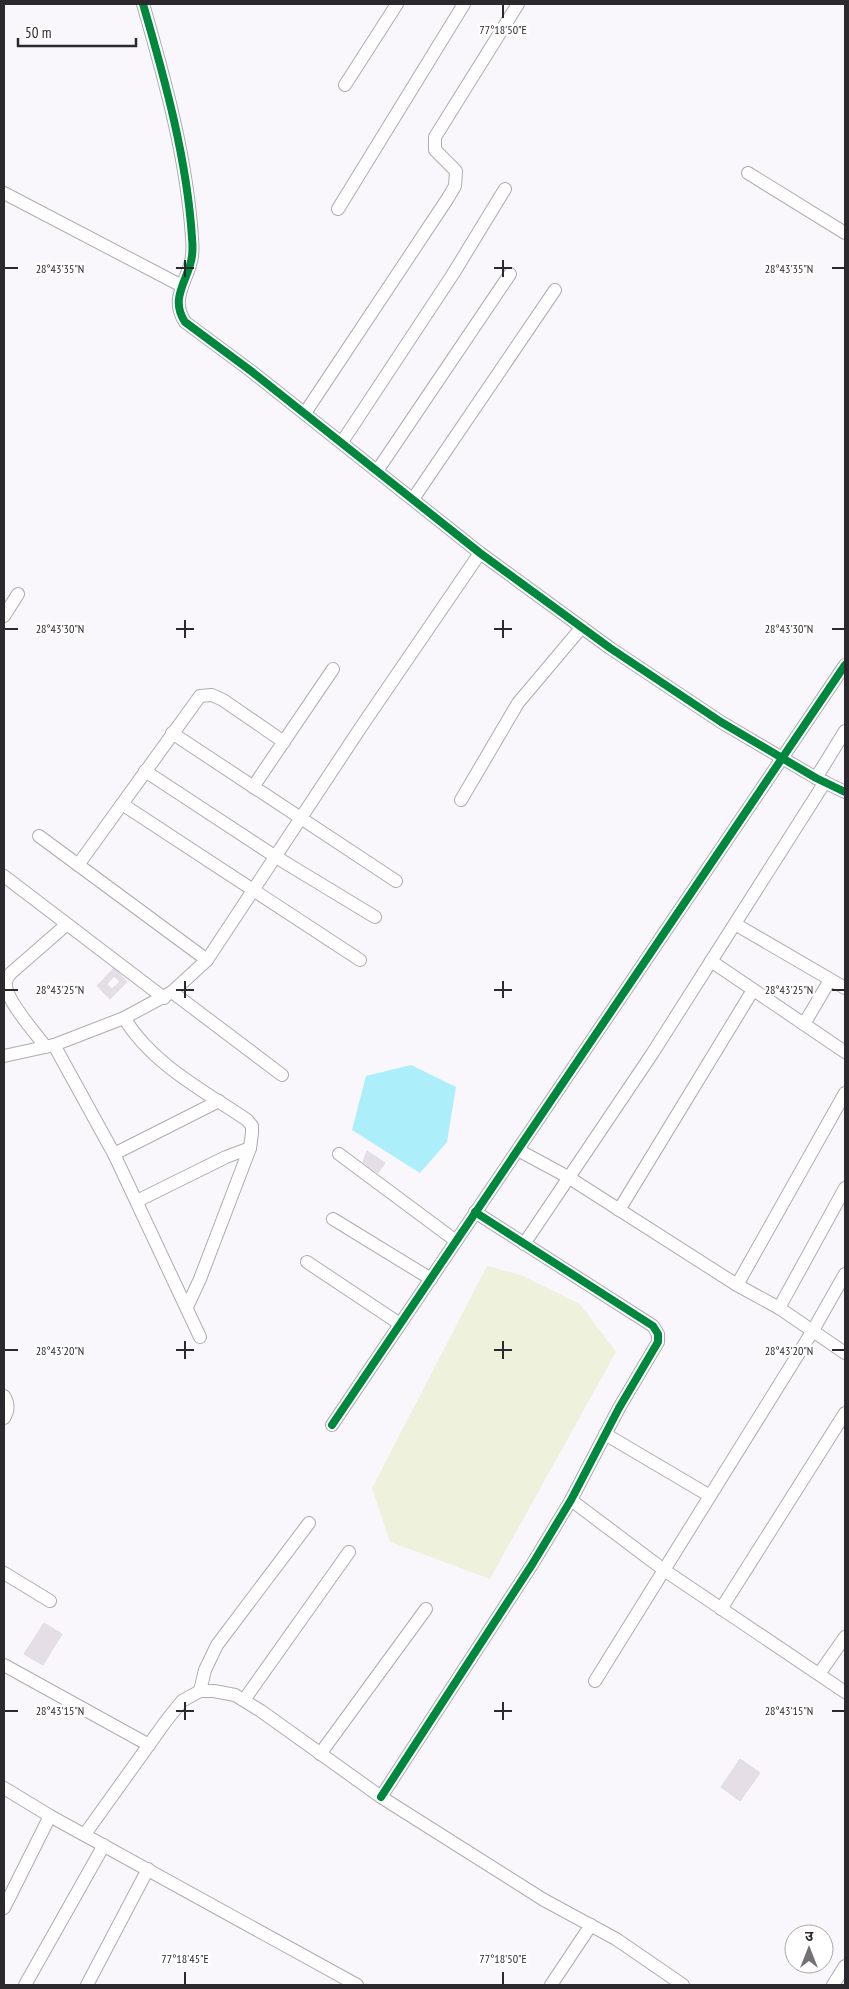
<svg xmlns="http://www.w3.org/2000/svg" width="849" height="1989" viewBox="0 0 849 1989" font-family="'PT Sans Narrow','Noto Sans Devanagari',sans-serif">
<rect width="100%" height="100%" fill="#faf7fc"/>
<polygon fill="#eef2dc" points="487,1266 521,1275 580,1304 616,1352 490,1579 390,1542 372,1488"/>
<polygon fill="#adeefb" points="411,1065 456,1087 447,1142 420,1173 352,1130 366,1076"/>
<g fill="#e5dee7" stroke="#e0dde1" fill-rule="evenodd">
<path d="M114,968L127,982L110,999L97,986ZM114,976L120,982L112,989L107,984Z"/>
<polygon points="367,1151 385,1163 378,1173 363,1162"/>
<polygon points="44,1623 62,1634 43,1665 24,1654"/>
<polygon points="740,1759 760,1773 740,1801 721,1787"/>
</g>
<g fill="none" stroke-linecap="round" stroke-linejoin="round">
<g stroke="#aeacb0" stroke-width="14">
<g id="street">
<path d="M143,4C165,80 187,159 192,238C193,248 193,256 190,265C184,285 171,301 185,322L251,371L480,553L610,648L721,722L816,778L845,792"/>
<polyline points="345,85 397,4"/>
<polyline points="748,173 845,233"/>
<polyline points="4,193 182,286"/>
<polyline points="338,209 464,4"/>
<polyline points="305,413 448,198 455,186 456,171 435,150 435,137 518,4"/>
<polyline points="342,442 453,274 505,189"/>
<polyline points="377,471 510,274"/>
<polyline points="413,499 555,290"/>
<polyline points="4,616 18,594"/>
<polyline points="172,733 396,881"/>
<polyline points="145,771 276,857 375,917"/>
<polyline points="816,778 845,731"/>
<polyline points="253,787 333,669"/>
<polyline points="461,800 518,703 582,627"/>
<polyline points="122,804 360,960"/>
<polyline points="39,836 207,960"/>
<polyline points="78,865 200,696 212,695 223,700 284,742"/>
<polyline points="4,876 164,998"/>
<polyline points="735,924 845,988"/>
<polyline points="711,961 845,1052"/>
<polyline points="172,992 282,1075"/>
<path d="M124,1018C153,1065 203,1090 247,1120L252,1126V1133L250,1148L200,1279L187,1307"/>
<polyline points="804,1024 830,980"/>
<polyline points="54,1045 114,1154 200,1337"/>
<path d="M46,1047C36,1034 4,998 6,983C6,979 8,976 11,973L66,925"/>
<polyline points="4,1056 54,1045 124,1018 172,992 207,960 361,727 480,553"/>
<polyline points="518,1150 568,1177 737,1285 779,1308 845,1353"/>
<polyline points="114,1154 219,1101"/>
<polyline points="339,1154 456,1241"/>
<polyline points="137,1201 226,1157 250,1148"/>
<polyline points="619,1210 753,990"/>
<polyline points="333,1219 431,1279"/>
<polyline points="524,1244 652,1054 825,782"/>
<polyline points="307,1262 400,1324"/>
<polyline points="737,1285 845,1093"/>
<polyline points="779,1308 845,1188"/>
<path d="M4,1396C9,1404 9,1410 4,1418"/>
<polyline points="332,1425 845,665"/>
<polyline points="605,1434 710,1496"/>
<polyline points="571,1500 664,1570 845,1692"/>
<polyline points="4,1573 50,1601"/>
<polyline points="721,1609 845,1413"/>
<polyline points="4,1665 149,1745"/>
<polyline points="819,1674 845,1637"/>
<polyline points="595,1681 812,1332 845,1274"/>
<polyline points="200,1691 205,1670 217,1645 309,1523"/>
<polyline points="244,1700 349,1552"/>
<polyline points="320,1754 426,1609"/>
<polyline points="4,1788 50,1816 357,1985"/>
<polyline points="381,1797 533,1563 571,1500 619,1408 658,1342 658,1334 653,1326 475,1212"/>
<polyline points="85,1834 166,1721 182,1701 200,1691 214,1691 235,1695 261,1711 381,1797 544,1900 616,1939 683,1985"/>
<polyline points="4,1908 50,1816"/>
<polyline points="25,1985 104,1845"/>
<polyline points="87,1985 148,1869"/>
<polyline points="551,1985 591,1925"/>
<polyline points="833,1985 845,1966"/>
</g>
</g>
<use href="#street" stroke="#fefeff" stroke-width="12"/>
<g stroke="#fff" stroke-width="11">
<g id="cycleway">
<path d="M143,4C165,80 187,159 192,238C193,248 193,256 190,265C184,285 171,301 185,322L251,371L480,553L610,648L721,722L816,778L845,792"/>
<polyline points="332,1425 845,665"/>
<polyline points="381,1797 533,1563 571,1500 619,1408 658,1342 658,1334 653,1326 475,1212"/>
</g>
</g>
<use href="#cycleway" stroke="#00873e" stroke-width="8"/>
</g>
<path fill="none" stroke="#2b292d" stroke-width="2" d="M503,5V18M185,260V277M503,260V277M5,268H18M176,268H194M494,268H512M832,268H844M185,620V638M503,620V638M5,629H18M176,629H194M494,629H512M832,629H844M185,981V998M503,981V998M5,990H18M176,990H194M494,990H512M832,990H844M185,1341V1359M503,1341V1359M5,1350H18M176,1350H194M494,1350H512M832,1350H844M185,1702V1720M503,1702V1720M5,1711H18M176,1711H194M494,1711H512M832,1711H844M185,1972V1984M503,1972V1984"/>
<g font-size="12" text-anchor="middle" fill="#2b292d" stroke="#fff" stroke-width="5" stroke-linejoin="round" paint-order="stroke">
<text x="503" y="34">77°18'50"E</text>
<text x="60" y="273">28°43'35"N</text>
<text x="789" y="273">28°43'35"N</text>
<text x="60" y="633">28°43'30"N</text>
<text x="789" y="633">28°43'30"N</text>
<text x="60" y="994">28°43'25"N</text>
<text x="789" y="994">28°43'25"N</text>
<text x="60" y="1355">28°43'20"N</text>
<text x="789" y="1355">28°43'20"N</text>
<text x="60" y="1715">28°43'15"N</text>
<text x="789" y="1715">28°43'15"N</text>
<text x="185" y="1963">77°18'45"E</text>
<text x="503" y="1963">77°18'50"E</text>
</g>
<rect width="849" height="1989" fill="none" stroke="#2b292d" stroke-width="10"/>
<g transform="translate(809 1949)"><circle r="24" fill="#ffffff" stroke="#aaa9ab"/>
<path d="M0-4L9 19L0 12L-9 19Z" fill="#737175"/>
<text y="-8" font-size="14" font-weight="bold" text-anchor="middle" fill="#2b292d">उ</text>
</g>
<path d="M18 38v8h118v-8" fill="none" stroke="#2b292d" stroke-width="2.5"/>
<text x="25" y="38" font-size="15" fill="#2b292d" stroke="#ffffff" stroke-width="4" paint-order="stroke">50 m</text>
</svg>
